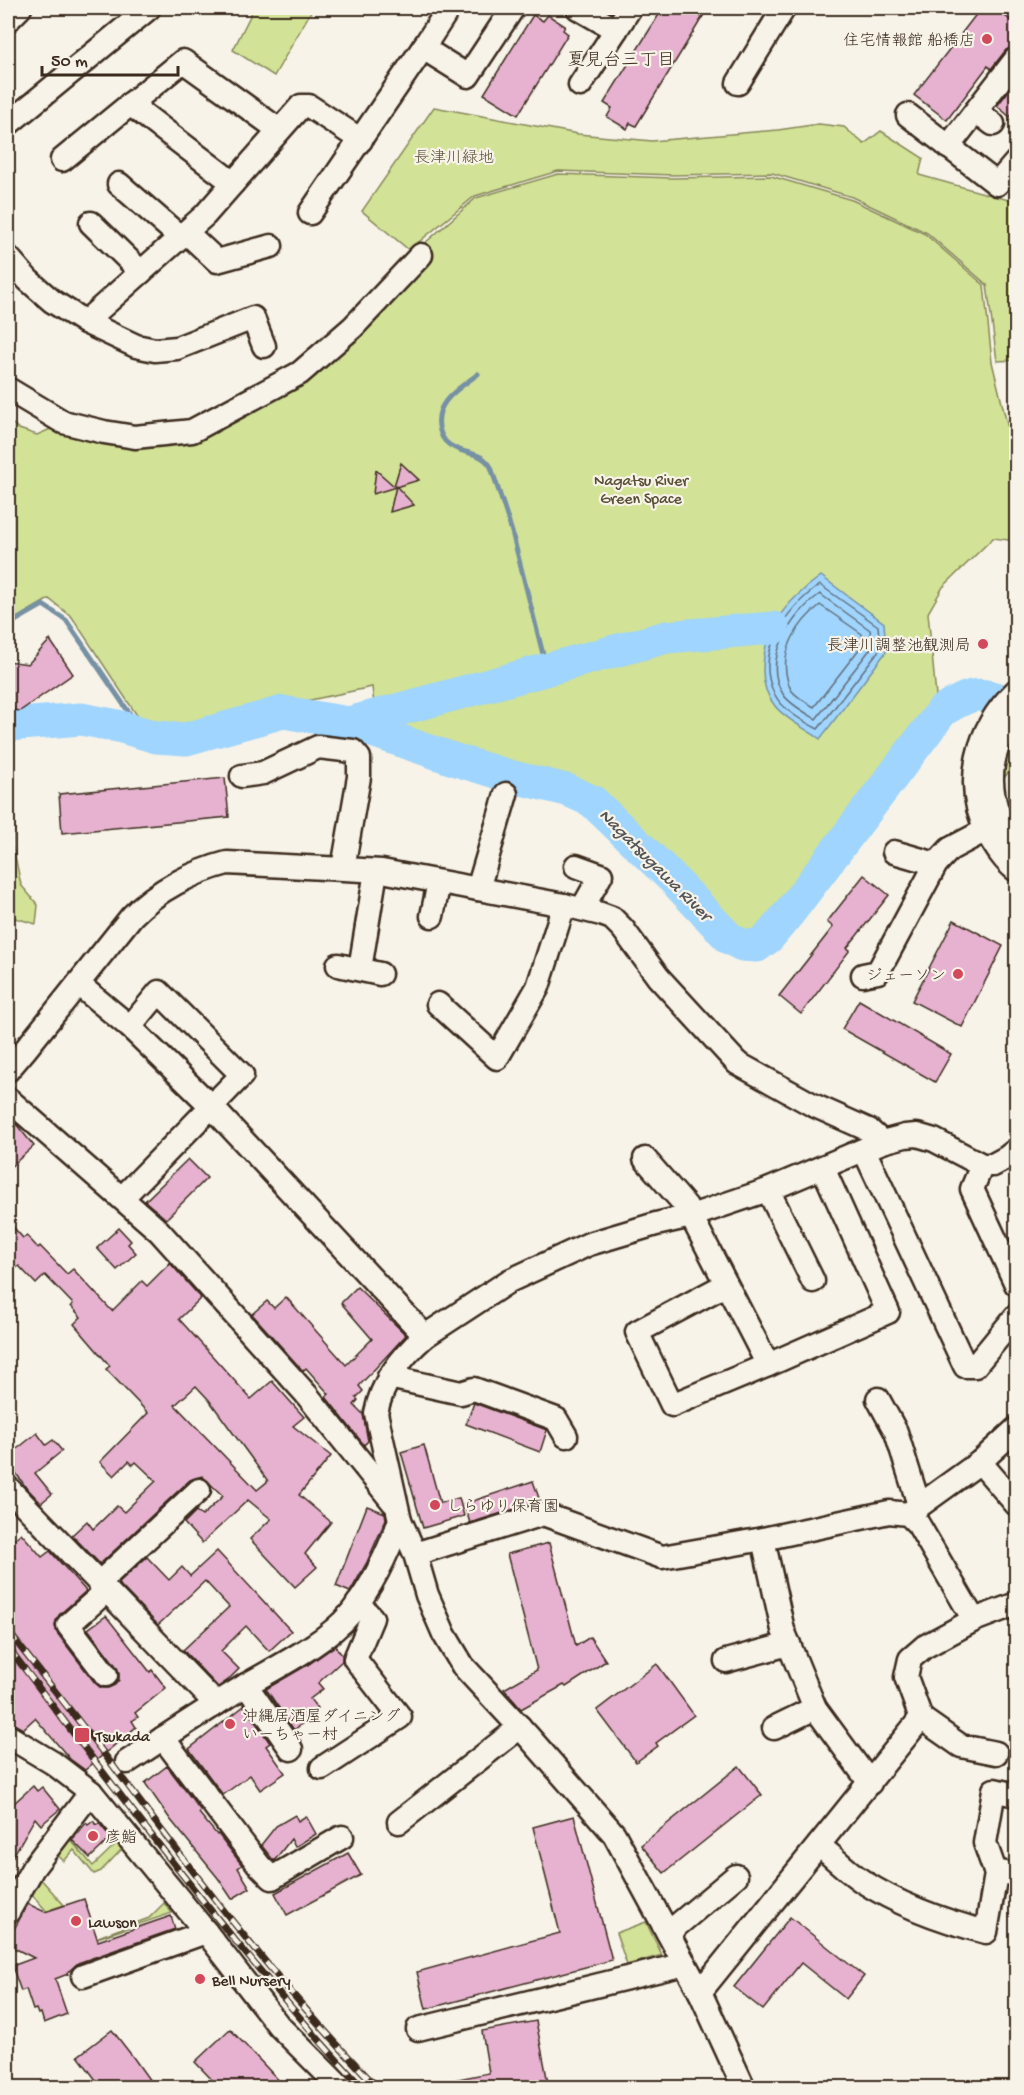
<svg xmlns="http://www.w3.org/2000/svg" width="1024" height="2095" viewBox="0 0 1024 2095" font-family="'Gochi Hand','Klee One',sans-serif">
<rect width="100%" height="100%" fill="#f7f3e8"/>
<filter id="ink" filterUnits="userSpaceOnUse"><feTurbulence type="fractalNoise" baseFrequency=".0167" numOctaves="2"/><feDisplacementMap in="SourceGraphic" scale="12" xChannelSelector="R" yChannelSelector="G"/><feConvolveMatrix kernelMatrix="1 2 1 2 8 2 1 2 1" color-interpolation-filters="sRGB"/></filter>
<g filter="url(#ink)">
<g fill="#d2e296" stroke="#86865a" stroke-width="1.5">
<polygon points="254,8 313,8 274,76 233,50"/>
<polygon points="434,107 578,134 652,141 778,130 819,124 844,127 864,144 881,131 923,158 919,175 1016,202 1016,360 997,361 987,285 927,233 852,197 772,173 673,175 558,171 475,196 409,250 362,211"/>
<polygon points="558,174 673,178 771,176 852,200 925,234 984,285 992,362 1016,461 1016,541 993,538 943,587 928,613 937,706 764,932 746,939 738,937 730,932 699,901 589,801 377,730 372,687 169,730 148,723 136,714 72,617 49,599 8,623 8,420 19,429 37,435 55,427 139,443 305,377 416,251 476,198"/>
<polygon points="1016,727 1016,763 1000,783 1000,769"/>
<polygon points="8,789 14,821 13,846 21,885 38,905 36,924 8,916"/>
<polygon points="67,1836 93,1866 118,1842 123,1848 101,1871 94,1874 74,1850 64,1861 55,1853"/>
<polygon points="39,1877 64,1905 52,1909 57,1923 28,1890"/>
<polygon points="164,1903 172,1913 98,1938 98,1937 149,1918"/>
<polygon points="646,1922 662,1955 627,1965 616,1933"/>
</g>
<path fill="#9fd5fe" stroke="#7791a4" stroke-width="1.5" d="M821,576L884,623L886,652L820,739C806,729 785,719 775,706C767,696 763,683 763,671C763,627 787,601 821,576Z"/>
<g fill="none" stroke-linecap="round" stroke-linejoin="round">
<g stroke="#636e78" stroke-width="1.5">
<path d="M820,585L878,626L880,649L818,729C804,722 782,709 775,695C753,653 787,608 820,585Z"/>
<path d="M820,594L870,630L872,647L816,719C806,713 789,704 783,694C761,660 792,614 820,594Z"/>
<path d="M820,605L862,634L863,644L814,707C807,703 797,697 792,691C789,687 788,682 787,678C780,649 799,622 820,605Z"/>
</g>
<g stroke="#7791a4" stroke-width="5">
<path d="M478,374C458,389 432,403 440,431C442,439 448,445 455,448C469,455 482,452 491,467L512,532L547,670"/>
<polyline points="8,576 11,583"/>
<polyline points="8,625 43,605 66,620 143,733"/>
</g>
<g stroke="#9fd5fe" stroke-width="33">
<polyline points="349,723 667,637 773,628"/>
<path d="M8,725L81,719L118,726L156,737L186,739L283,712L349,723L459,761L513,777L567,790L592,801L672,878L729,938L742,945L757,946L769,937L789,913L942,711C977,689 979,693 1016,705"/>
</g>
</g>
<g fill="#e6b2cf" stroke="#3b2a1e" stroke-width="1.5" fill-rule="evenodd">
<polygon points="663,8 708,8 636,126 630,123 627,129 607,117 612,108 604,103"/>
<polygon points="981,8 994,8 1017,25 1017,46 1006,50 991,69 988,66 947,120 914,95"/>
<polygon points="533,15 543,21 548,15 565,26 563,30 568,34 518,115 484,94"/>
<polygon points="1017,80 1017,109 1010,117 997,106"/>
<polygon points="401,463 419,480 373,494 376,470 394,486"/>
<polygon points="396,486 414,505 390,512"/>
<polygon points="50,640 73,674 20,711 8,709 8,661 28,664"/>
<polygon points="225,778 229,817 62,833 59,794"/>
<polygon points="864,875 889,895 847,948 850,950 801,1014 779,996 833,927 827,922"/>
<polygon points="954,920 1003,946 962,1027 912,1001"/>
<polygon points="859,1000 951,1054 935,1082 842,1029"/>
<polygon points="16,1124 34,1146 8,1169 8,1131"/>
<polygon points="188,1159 207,1178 166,1219 145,1201"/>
<path d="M8,1221L23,1238L27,1236L38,1248L40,1246L67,1274L73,1269L112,1311L142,1281L147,1286L170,1263L201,1298L179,1319L251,1399L272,1381L304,1417L293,1426L331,1456L299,1495L331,1522L305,1554L317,1567L295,1587L250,1539L271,1519L248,1500L202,1543L184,1523L196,1511L202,1516L223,1496L202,1476L190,1480L100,1564L72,1535L87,1521L93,1529L117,1506L124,1512L156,1481L136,1462L133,1465L129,1461L114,1476L100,1462L148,1413L106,1369L110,1366L74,1324L81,1317L71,1306L73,1304L45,1275L36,1284L19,1266L16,1268L8,1258ZM196,1386L209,1400L268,1481L257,1490L175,1405Z"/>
<polygon points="119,1228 131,1241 128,1244 136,1253 117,1270 97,1248"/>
<polygon points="357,1287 406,1335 359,1386 363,1391 356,1398 358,1400 354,1405 363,1414 368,1441 364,1445 326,1397 329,1394 306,1368 303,1371 252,1314 267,1301 274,1308 286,1297 346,1365 372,1339 341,1303"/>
<polygon points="474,1403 547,1430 540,1452 466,1424"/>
<polygon points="37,1433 46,1445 53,1440 62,1451 35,1473 52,1494 41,1503 25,1486 8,1462 8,1456"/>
<polygon points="424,1445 440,1503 459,1498 464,1516 423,1528 401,1452"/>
<polygon points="533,1481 540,1501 470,1523 464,1504"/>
<polygon points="367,1506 385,1513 386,1519 367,1562 350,1592 336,1586"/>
<polygon points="21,1533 42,1557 50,1551 86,1591 59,1615 55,1626 57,1633 95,1683 101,1688 108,1688 115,1685 119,1680 119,1673 117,1667 88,1629 106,1616 150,1672 152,1670 166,1688 135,1713 138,1717 132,1721 136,1727 85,1770 70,1759 35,1718 23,1729 8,1721 8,1545"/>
<polygon points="549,1543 576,1646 590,1637 606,1661 566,1687 564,1685 521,1709 504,1689 537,1670 507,1554"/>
<polygon points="217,1551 291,1631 269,1651 246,1626 221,1651 239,1669 228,1680 218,1687 183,1650 229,1607 205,1581 158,1625 118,1583 147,1557 169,1580 182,1567 190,1576"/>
<polygon points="335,1646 342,1655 342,1661 318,1683 323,1689 310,1699 317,1708 311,1712 313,1715 294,1730 266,1689 309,1664"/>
<polygon points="657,1664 694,1715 656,1743 658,1746 636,1762 597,1710"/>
<polygon points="244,1706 270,1743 266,1746 285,1773 260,1790 250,1775 223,1795 189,1749"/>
<polygon points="167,1766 201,1811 199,1813 217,1835 218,1834 242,1865 238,1868 250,1888 232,1899 218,1878 170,1819 145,1783"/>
<polygon points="739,1766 762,1795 664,1873 641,1845"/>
<polygon points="33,1786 37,1791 42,1787 60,1809 41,1825 35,1818 8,1865 8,1799 14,1803"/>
<polygon points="295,1815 298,1821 306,1816 316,1834 295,1847 291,1839 274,1861 261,1845 276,1826"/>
<polygon points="574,1816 612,1960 426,2009 417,1972 560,1933 533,1827"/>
<polygon points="93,1821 97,1825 99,1823 111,1838 90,1858 72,1840 86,1823 88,1825"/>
<polygon points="348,1853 361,1875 287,1915 275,1893"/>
<polygon points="84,1899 98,1941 171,1916 175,1929 78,1963 67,1973 68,1974 55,1979 67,2014 44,2023 41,2013 38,2014 36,2009 33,2010 26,1989 21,1991 12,1966 34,1958 8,1945 8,1940 28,1904 45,1912"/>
<polygon points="790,1917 864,1976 846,1999 801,1963 763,2010 734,1987"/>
<polygon points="536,2021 549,2088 454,2088 453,2080 489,2073 482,2031"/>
<polygon points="230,2029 286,2088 220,2088 195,2062"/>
<polygon points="112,2030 133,2057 155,2088 102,2088 78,2056"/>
</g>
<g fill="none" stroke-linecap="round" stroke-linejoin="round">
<g stroke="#3b2a1e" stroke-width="27">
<g id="minor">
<polyline points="578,8 616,30 630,8"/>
<polyline points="8,20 20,8"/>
<polyline points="423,48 468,76 513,8"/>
<polyline points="738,83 784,8"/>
<polyline points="580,85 616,30"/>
<polyline points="130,104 233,183"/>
<polyline points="976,111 993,124"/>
<polyline points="908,115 997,184 1016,162"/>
<polyline points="8,124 149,8"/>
<polyline points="948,147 1016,59"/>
<polyline points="62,160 183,61 279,130"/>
<polyline points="119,184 180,237"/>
<polyline points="310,213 423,48 449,8"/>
<polyline points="91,223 141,272"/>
<polyline points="186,232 217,261 271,246"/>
<polyline points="8,257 28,280 52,301 85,322 136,346 155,350 177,348 253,318 264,346"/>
<polyline points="85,322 205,215 301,106 309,106 361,140"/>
<polyline points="8,389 63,422 104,432 135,437 192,431 300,373 353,327 421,255"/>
<path d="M1016,691C977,728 962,784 988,834C996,848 1004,861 1016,870"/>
<path d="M1016,717C982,756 986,805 1016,845"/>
<polyline points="242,776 263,773 318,747 353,751 359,758 359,777 343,868"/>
<polyline points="894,852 936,864"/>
<polyline points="576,866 601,875 582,909"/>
<polyline points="478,889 506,794"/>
<polyline points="432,916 439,882"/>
<polyline points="338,965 380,974"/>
<polyline points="360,969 376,871"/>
<polyline points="863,975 878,972 936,864 950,849 986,830"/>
<polyline points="78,984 130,1027 211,1106 425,1336"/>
<polyline points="438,1004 497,1058 538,987 564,905"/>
<path d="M8,1070L25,1050L132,916C157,890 193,872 227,863L382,871L564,905L601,914L612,918L623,929L658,977L737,1063L813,1105L869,1130L882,1142"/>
<polyline points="8,1099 159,1231 306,1394 393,1502"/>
<polyline points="864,1150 965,1366 975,1366 1016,1316"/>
<polyline points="645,1159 686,1206 768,1365"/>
<polyline points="982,1165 972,1189 1016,1284"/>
<polyline points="768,1190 813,1281"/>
<polyline points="122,1198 242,1075 159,992 130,1027"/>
<polyline points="725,1285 637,1332 672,1405 768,1365 888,1312 823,1168"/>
<polyline points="389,1377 461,1393 474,1389 556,1419 566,1436"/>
<polyline points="878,1399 896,1432 919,1505"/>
<polyline points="980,1462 1016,1504"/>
<polyline points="8,1488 216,1704"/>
<polyline points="908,1514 980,1462 1016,1429"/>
<polyline points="763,1539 783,1630 815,1708 870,1783"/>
<polyline points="415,1554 543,1514 662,1557 763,1539 889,1512 908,1514 918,1524 974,1620"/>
<polyline points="99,1583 199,1490"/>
<polyline points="726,1661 789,1644"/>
<polyline points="106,1675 68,1625 106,1591"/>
<polyline points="246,1685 291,1749"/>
<polyline points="921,1718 961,1746 996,1753"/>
<polyline points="774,1728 815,1708"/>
<polyline points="8,1736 53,1763 91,1792 206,1932 279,2026 341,2088"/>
<polyline points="163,1738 259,1865 272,1878 342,1837"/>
<path d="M127,1762C166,1736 206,1710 246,1685C279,1666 327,1642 351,1613C373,1585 388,1553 400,1520"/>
<polyline points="322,1768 400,1717 355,1659 372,1618 358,1603"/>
<polyline points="399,1822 520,1727"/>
<path d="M819,1845C833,1857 847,1871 862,1881C899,1905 943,1921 986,1932L996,1874L985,1843L994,1790L1016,1795"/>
<polyline points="995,1871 1016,1875"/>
<polyline points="8,1912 33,1868 91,1792"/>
<polyline points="668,1933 736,1876"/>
<polyline points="83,1976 206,1932"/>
<polyline points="700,1992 921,1718 906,1677 910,1659 924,1647 974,1620 1016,1604"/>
<polyline points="418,2029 685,1964"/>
<path d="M744,2088L700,1992L614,1834L528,1736L463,1666L444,1634L427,1595L415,1554L400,1520L376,1413C382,1382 401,1357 425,1336L509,1281L589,1244L656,1224L691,1216L768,1190L882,1142L905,1136L917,1135L934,1140L982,1165H993L1006,1158L1016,1150"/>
</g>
</g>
<use href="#minor" stroke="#f7f3e8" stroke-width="22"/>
<g stroke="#3b2a1e" stroke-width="7">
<g id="rail">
<path d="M8,1631C44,1678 82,1724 117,1771C199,1881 283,1990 378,2088"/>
<path d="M8,1647C90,1755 171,1864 258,1968C292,2008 326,2050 363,2088"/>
</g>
</g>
<use href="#rail" stroke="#f7f3e8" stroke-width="4.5" stroke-dasharray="14" stroke-linecap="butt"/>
</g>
</g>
<g fill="#d1495b" stroke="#f7f3e8" stroke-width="2">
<circle cx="987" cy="39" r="6"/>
<circle cx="983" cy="644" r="6"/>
<circle cx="958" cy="974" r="6"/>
<circle cx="435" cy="1505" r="6"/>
<circle cx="230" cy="1724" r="6"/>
<rect x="74" y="1727" width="16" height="16" rx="3"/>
<circle cx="93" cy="1836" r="6"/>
<circle cx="76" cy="1921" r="6"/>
<circle cx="200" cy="1979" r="6"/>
</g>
<g text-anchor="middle" stroke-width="4.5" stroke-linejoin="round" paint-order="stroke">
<g font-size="16" fill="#3b2a1e" stroke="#f7f3e8" text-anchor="start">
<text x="975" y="45" text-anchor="end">住宅情報館 船橋店</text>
<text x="971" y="650" text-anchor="end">長津川調整池観測局</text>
<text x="946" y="980" text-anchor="end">ジェーソン</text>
<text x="447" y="1511">しらゆり保育園</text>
<text x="242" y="1721">沖縄居酒屋ダイニング<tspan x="242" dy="18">いーちゃー村</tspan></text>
<text x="96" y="1741">Tsukada</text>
<text x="105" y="1842">彦鮨</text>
<text x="88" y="1927">Lawson</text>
<text x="212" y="1985">Bell Nursery</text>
</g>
<g font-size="16" fill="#594f36" stroke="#f7f3e8">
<text x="454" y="162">長津川緑地</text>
<text x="641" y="485">Nagatsu River<tspan x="641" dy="18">Green Space</tspan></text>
</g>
<g font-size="18" fill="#3b2a1e" stroke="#f7f3e8">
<text x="621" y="65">夏見台三丁目</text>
</g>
<g font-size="18" font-style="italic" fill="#545556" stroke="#f7f3e8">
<text transform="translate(656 864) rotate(45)" y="6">Nagatsugawa River</text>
</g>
</g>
<rect width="1024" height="2095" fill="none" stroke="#f7f3e8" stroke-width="30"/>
<rect x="15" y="15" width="994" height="2065" fill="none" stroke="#3b2a1e" stroke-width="2" filter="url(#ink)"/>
<path d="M42 66v9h136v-9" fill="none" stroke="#3b2a1e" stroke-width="3"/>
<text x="51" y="66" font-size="18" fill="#3b2a1e" stroke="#f7f3e8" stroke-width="4.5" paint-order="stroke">50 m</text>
</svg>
